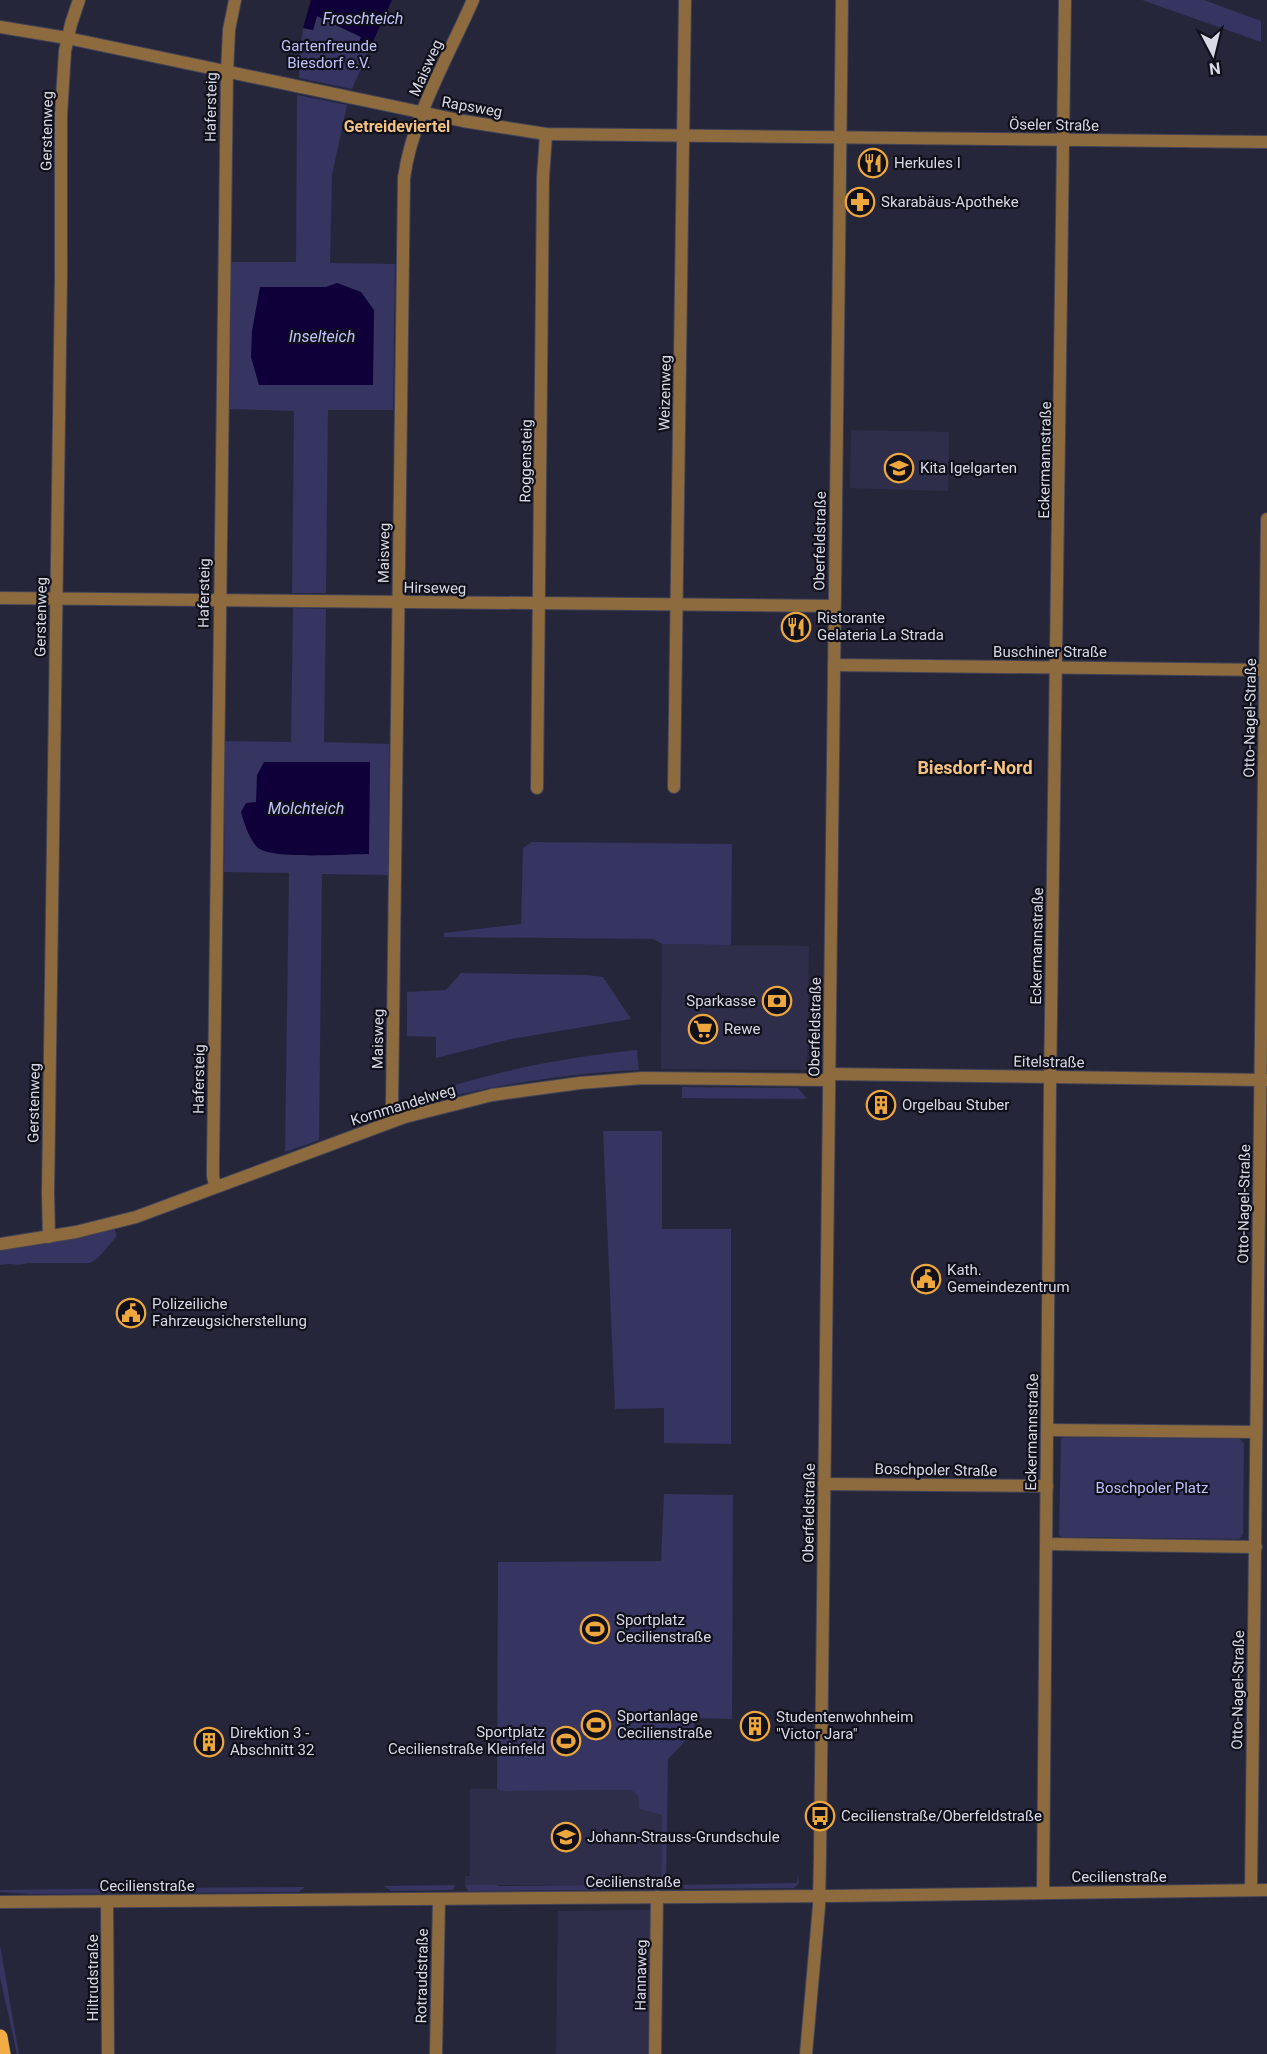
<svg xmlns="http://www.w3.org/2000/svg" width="1267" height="2054" viewBox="0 0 1267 2054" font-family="Roboto,sans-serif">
<rect width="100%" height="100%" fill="#26263b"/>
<g fill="#2e2e4a">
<polygon points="851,430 949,432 948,491 850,488"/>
<polygon points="662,944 809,946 807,1070 661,1069"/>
<polygon points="470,1789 497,1789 503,1791 631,1790 638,1796 639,1809 662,1815 661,1885 465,1885 465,1876 470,1876"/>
<polygon points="652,1910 652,2054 556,2054 558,1911"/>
</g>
<g fill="#363461">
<polygon points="1142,0 1204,0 1261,21 1261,42"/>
<polygon points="317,16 361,37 358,45 369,50 352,89 299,78 299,61 303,28 313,30"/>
<polygon points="297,95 347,105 332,175 330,263 395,264 393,410 328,410 326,593 292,593 294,411 230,409 231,262 296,262"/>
<polygon points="293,608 326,609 324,742 389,744 388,875 322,874 319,1140 285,1152 289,873 224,872 225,741 291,742"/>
<polygon points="532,842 732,844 731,945 662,944 653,939 444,937 444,933 521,924 523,848"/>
<polygon points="461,973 588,975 603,977 631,1019 511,1039 436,1058 436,1037 407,1036 407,992 446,990"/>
<path d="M637,1050L639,1070C569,1073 500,1084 432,1101L433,1092C499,1070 567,1057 637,1050Z"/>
<polygon points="682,1087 798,1088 807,1099 682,1098"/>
<polygon points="603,1131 662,1131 662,1229 731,1229 731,1444 664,1443 664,1408 615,1409"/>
<path d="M114,1228L117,1236L98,1258L90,1263H27C18,1267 10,1262 0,1265V1248Z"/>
<polygon points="1063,1437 1240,1439 1244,1444 1243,1534 1239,1539 1062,1537 1059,1535 1061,1439"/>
<polygon points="664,1494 733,1495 732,1719 694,1718 694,1732 668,1759 666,1885 661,1885 662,1815 639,1809 638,1796 631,1790 503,1791 497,1789 498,1562 661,1561"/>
<polygon points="798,1873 799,1883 794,1888 684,1889 683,1885 797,1883"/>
<polygon points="455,1885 453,1890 391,1891 384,1886"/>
<polygon points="465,1885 497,1885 498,1886 601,1885 597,1890 468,1891"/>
<polygon points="305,1887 299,1892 170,1893 165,1888"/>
<polygon points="152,1888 148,1893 32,1894 0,1892 0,1890"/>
<polygon points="0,1945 19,2054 17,2054 0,1977"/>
</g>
<g fill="#0f003a">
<polygon points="311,0 392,0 369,50 358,45 361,37 317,16 313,30 303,28"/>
<polygon points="337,283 361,292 374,310 373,385 259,385 251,357 252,331 260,287 326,287"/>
<path d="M264,762H370L369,854C348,854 269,860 257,847C249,838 244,823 241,812L246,803L256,802L257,775Z"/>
</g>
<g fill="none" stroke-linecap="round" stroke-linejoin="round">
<g stroke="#424357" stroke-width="14">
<g id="minor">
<polyline points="0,27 67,38 463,121 546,134 1267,142"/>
<polyline points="0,598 834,606"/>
<polyline points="834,665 1267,670"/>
<polyline points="674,787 685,0"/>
<polyline points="537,788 543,178 546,134"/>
<polyline points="830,1074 1266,1080"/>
<path d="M396,1120L392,1104L404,178C412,118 449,55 473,0"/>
<polyline points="215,1186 213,1176 213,1165 227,73 229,30 235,0"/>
<polyline points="49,1237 48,1193 61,277 61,115 65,51 71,24 79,0"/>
<polyline points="0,1244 76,1232 136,1217 405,1117 492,1095 580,1083 643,1078 829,1080"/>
<polyline points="1048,1430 1256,1432"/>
<polyline points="824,1484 1047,1486"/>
<polyline points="1046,1544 1256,1547"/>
<polyline points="1251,1890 1267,519"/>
<polyline points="1043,1893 1050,1088 1065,0"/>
<polyline points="0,1902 832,1896 1267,1890"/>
<polyline points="107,1902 108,2054"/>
<polyline points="436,2054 439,1899"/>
<polyline points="655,2054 657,1897"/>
<polyline points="806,2054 819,1906 820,1855 842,0"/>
</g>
</g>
<g stroke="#424357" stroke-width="16">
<polyline id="major" points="0,2037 3,2054"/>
</g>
<use href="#minor" stroke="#8d6b3e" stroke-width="12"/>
<use href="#major" stroke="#f2ac45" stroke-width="15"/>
</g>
<defs>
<g id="restaurant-ring" transform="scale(1.5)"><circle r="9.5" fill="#10101a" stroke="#eea73c" stroke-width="1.5"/><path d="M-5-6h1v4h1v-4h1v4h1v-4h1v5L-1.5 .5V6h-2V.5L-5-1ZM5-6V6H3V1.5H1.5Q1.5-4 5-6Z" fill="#eea73c"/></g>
<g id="pharmacy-ring" transform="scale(1.5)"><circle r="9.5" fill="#10101a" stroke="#eea73c" stroke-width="1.5"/><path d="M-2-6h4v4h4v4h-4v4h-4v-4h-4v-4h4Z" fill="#eea73c"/></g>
<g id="school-ring" transform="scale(1.5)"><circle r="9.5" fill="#10101a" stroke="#eea73c" stroke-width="1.5"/><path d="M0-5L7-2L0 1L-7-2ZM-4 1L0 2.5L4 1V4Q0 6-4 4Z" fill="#eea73c"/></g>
<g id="bank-ring" transform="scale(1.5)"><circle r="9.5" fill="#10101a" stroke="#eea73c" stroke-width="1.5"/><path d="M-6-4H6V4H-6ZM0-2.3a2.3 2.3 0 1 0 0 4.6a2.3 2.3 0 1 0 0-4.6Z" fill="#eea73c"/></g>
<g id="supermarket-ring" transform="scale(1.5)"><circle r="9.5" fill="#10101a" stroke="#eea73c" stroke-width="1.5"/><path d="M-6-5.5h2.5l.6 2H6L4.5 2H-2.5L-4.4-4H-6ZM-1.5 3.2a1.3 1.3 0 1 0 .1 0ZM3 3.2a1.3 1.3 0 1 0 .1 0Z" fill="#eea73c"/></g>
<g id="building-ring" transform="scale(1.5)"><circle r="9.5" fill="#10101a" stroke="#eea73c" stroke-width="1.5"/><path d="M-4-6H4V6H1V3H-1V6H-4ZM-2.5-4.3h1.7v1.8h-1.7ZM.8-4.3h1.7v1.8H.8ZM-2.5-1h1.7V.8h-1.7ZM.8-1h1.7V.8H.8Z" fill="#eea73c"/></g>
<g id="civic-ring" transform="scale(1.5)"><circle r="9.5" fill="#10101a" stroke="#eea73c" stroke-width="1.5"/><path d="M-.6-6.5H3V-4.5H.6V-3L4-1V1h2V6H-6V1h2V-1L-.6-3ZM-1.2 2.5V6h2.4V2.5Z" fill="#eea73c"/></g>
<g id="stadium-ring" transform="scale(1.5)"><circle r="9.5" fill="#10101a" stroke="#eea73c" stroke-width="1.5"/><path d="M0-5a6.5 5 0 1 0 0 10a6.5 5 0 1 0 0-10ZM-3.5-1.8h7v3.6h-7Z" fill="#eea73c"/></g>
<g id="bus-ring" transform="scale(1.5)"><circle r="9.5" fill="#10101a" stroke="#eea73c" stroke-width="1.5"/><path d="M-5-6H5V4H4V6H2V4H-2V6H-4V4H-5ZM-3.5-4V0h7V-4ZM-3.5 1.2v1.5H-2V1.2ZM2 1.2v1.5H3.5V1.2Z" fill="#eea73c"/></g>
</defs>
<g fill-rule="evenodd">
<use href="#restaurant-ring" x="873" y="163"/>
<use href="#pharmacy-ring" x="860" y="202"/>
<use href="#school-ring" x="899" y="468"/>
<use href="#restaurant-ring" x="796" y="627"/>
<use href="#bank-ring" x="777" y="1001"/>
<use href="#supermarket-ring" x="703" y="1029"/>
<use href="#building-ring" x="881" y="1105"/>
<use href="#civic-ring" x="926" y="1279"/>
<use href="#civic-ring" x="131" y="1313"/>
<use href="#stadium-ring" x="595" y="1629"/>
<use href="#stadium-ring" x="596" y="1725"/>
<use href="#building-ring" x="755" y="1726"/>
<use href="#stadium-ring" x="566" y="1741"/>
<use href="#building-ring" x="209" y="1742"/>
<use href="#bus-ring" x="820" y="1816"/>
<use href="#school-ring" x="566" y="1837"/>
</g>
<g text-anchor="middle" stroke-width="4.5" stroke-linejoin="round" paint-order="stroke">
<g font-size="15" fill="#bfc1fb" stroke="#10101a">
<text x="329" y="51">Gartenfreunde<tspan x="329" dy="17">Biesdorf e.V.</tspan></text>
<text x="1152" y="1493">Boschpoler Platz</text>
</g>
<g font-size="15" fill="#d8d9e7" stroke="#10101a">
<text transform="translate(426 68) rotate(-66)" y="5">Maisweg</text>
<text transform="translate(211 107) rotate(-89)" y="5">Hafersteig</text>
<text transform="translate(472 107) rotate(10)" y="5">Rapsweg</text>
<text transform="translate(1054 125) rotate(1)" y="5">Öseler Straße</text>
<text transform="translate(47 131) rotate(-89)" y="5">Gerstenweg</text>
<text transform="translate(665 393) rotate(-89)" y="5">Weizenweg</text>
<text transform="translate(1045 460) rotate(-89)" y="5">Eckermannstraße</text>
<text transform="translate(526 461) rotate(-89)" y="5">Roggensteig</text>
<text transform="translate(820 541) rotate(-89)" y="5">Oberfeldstraße</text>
<text transform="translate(384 553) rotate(-89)" y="5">Maisweg</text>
<text transform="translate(435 588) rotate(1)" y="5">Hirseweg</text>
<text transform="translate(204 593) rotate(-89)" y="5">Hafersteig</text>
<text transform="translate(41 617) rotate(-89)" y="5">Gerstenweg</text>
<text x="1050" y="657">Buschiner Straße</text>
<text transform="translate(1250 718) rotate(-89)" y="5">Otto-Nagel-Straße</text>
<text transform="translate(1037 946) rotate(-89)" y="5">Eckermannstraße</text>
<text transform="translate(815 1027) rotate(-89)" y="5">Oberfeldstraße</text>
<text transform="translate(378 1039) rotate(-89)" y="5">Maisweg</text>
<text transform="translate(1049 1062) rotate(1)" y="5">Eitelstraße</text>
<text transform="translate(199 1079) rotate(-89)" y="5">Hafersteig</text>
<text transform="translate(34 1103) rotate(-89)" y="5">Gerstenweg</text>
<text transform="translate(403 1105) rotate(-17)" y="5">Kornmandelweg</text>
<text transform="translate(1244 1204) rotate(-89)" y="5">Otto-Nagel-Straße</text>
<text transform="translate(1032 1432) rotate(-89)" y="5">Eckermannstraße</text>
<text transform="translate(936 1470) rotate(1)" y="5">Boschpoler Straße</text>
<text transform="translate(809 1513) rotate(-89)" y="5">Oberfeldstraße</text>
<text transform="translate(1238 1690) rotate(-89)" y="5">Otto-Nagel-Straße</text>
<text x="1119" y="1882">Cecilienstraße</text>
<text x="633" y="1887">Cecilienstraße</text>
<text x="147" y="1891">Cecilienstraße</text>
<text transform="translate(641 1975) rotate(-89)" y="5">Hannaweg</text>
<text transform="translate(422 1976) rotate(-89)" y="5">Rotraudstraße</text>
<text transform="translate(93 1978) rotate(-90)" y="5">Hiltrudstraße</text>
</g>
<g font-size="15" fill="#d8d9e7" stroke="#10101a" text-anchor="start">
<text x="894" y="168">Herkules I</text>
<text x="881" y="207">Skarabäus-Apotheke</text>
<text x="920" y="473">Kita Igelgarten</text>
<text x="817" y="623">Ristorante<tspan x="817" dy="17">Gelateria La Strada</tspan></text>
<text x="756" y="1006" text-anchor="end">Sparkasse</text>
<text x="724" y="1034">Rewe</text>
<text x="902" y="1110">Orgelbau Stuber</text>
<text x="947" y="1275">Kath.<tspan x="947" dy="17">Gemeindezentrum</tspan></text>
<text x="152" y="1309">Polizeiliche<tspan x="152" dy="17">Fahrzeugsicherstellung</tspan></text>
<text x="616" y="1625">Sportplatz<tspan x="616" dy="17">Cecilienstraße</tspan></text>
<text x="617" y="1721">Sportanlage<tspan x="617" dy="17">Cecilienstraße</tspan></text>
<text x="776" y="1722">Studentenwohnheim<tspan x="776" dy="17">"Victor Jara"</tspan></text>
<text x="545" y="1737" text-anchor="end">Sportplatz<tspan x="545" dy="17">Cecilienstraße Kleinfeld</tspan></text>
<text x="230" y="1738">Direktion 3 -<tspan x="230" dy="17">Abschnitt 32</tspan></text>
<text x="841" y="1821">Cecilienstraße/Oberfeldstraße</text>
<text x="587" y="1842">Johann-Strauss-Grundschule</text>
</g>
<g font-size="16" font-style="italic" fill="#c1c3fd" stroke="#10101a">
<text x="363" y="24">Froschteich</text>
<text x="322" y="342">Inselteich</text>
<text x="306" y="814">Molchteich</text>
</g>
<g font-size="16" font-weight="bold" fill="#f4c281" stroke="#10101a">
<text x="397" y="132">Getreideviertel</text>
</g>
<g font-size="18" font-weight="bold" fill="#f4c281" stroke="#10101a">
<text x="975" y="774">Biesdorf-Nord</text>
</g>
</g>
<g transform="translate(1213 54) rotate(173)" stroke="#10101a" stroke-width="4.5" paint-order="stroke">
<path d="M0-4.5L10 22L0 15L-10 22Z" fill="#d8d9e7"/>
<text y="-9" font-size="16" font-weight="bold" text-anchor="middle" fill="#d8d9e7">N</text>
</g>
</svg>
